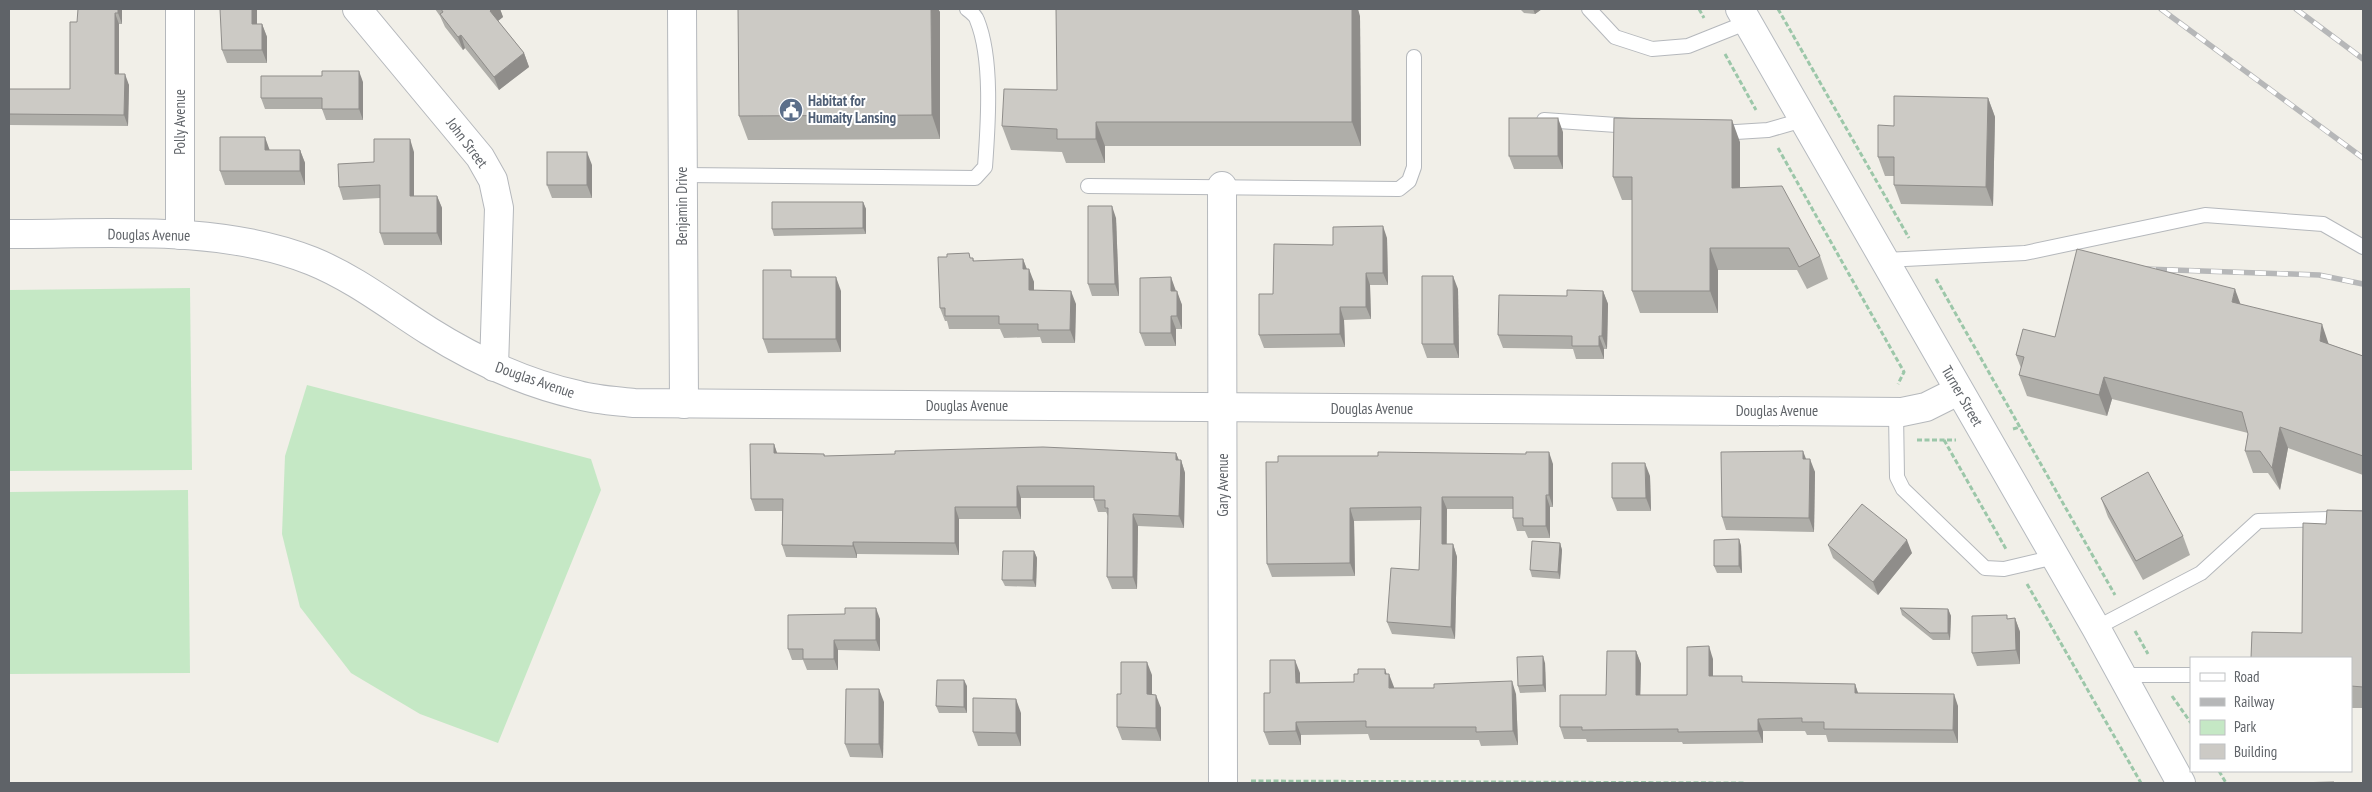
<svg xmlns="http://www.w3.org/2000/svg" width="2372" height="792" viewBox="0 0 2372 792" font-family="'PT Sans Narrow',sans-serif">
<rect width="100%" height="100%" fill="#f1efe8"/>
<g fill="#c5e8c5">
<polygon points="190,288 192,470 9,471 9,290"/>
<polygon points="307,385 591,459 601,490 498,743 420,714 351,673 300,607 282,534 285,456"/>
<polygon points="188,490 190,673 9,674 9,492"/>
</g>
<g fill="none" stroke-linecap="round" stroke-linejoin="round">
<g stroke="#b5b8bc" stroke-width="16">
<g id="lane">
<polyline points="1589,9 1615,37 1652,49 1688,46 1748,22"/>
<polyline points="1544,120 1631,126"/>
<polyline points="1720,133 1768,130 1803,120"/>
<path d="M682,175L975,178L985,167C988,126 993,59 977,20C976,16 971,12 967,9"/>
<polyline points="1088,186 1399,189 1409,181 1414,167 1414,57"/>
<polyline points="1885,260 2025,253 2205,215 2323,224 2363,247"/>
<polyline points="1896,412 1897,477 1903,489 1985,568 2004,569 2055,557"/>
<polyline points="2096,628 2201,573 2258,521 2363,518"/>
<polyline points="2122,675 2191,675"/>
</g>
</g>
<g stroke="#b5b8bc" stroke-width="30">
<g id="street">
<polyline points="180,9 180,235"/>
<polyline points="357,9 480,157 493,180 499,208 494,367"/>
<polyline points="682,9 684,404"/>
<polyline points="1222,186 1223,783"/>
<path d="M9,234C108,234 219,224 312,261C354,278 391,307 429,331C475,360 525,383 578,395C596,400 616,401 634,403L1902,412L1926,407L1958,391"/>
</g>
</g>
<g stroke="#b6babf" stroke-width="30">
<polyline id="secondary" points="1740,9 2096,628 2181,783"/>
</g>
<g stroke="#9cc7a9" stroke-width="3" stroke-dasharray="5 2.5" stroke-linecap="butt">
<polyline points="1699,9 1704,18"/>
<polyline points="1778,9 1909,238"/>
<polyline points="1725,54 1756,110"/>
<polyline points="1778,148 1904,372 1898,384"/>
<polyline points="1936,279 2115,595"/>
<polyline points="2013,429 2020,427"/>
<polyline points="1917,440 1956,440"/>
<polyline points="1944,440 2006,549"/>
<polyline points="2027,584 2141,783"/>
<polyline points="2135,631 2148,654"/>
<polyline points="2172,696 2191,723"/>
<polyline points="2219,771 2226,783"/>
<polyline points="1251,781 1744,783"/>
</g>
<use href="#lane" stroke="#fff" stroke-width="14"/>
<use href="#street" stroke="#fff" stroke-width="28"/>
<use href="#secondary" stroke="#fff" stroke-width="28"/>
<g stroke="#b6b7b8" stroke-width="5.5">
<g id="rail">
<polyline points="2161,9 2363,158"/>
<polyline points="2296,9 2363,59"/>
<polyline points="2145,269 2319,275 2363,284"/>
</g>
</g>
<use href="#rail" stroke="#fff" stroke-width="4" stroke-dasharray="11" stroke-linecap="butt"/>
</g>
<g fill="#afaea9">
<polygon points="122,9 122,24 119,24 119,74 129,85 128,126 9,125 9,89 70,89 77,22"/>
<polygon points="257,9 257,24 262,24 267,37 267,63 227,63 222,50"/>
<polygon points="435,9 500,9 503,17 498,21 524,53 529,67 499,90 465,48 463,50 445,27 440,16"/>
<polygon points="738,9 938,9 940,12 940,139 748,140 739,116"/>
<polygon points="1520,9 1542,9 1535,14 1524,13"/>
<polygon points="1360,16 1361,146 1105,146 1105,163 1066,163 1062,152 1011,150 1002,126 1057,90"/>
<polygon points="363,82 363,120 326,120 322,109 265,109 261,98"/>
<polygon points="1988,98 1995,117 1993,206 1901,204 1894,185 1894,176 1885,176 1878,157"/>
<polygon points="1563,132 1563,169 1514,169 1509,156"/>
<polygon points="1740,142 1740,188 1820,256 1828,279 1807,289 1797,270 1718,270 1718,313 1640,313 1632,291 1632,200 1622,200 1613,177"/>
<polygon points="269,150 300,150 305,163 305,185 225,185 220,171"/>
<polygon points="414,152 414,196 437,196 442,208 442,245 384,245 380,233 380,198 343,200 339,187 374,162"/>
<polygon points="592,165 592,198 552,198 547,185"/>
<polygon points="863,202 866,209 866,234 774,236 772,229"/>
<polygon points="1116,218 1119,296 1092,296 1088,284"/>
<polygon points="1387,238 1388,285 1370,285 1371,319 1344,320 1345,347 1264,348 1259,335 1273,294 1333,245"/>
<polygon points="947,257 973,258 974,261 1023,259 1027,269 1034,282 1034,290 1076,304 1075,343 1042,343 1040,337 1004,338 1000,329 949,329 947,321 945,321 940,308"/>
<polygon points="794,277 841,291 841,352 768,353 763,339"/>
<polygon points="1458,289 1459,358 1427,358 1422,344"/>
<polygon points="1176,291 1182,305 1182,329 1176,329 1176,346 1145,346 1140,333"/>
<polygon points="1603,291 1608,304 1607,349 1604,349 1604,359 1576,359 1573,349 1503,348 1498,335 1567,296"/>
<polygon points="2241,304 2329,344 2363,356 2363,475 2288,448 2280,490 2268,473 2253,473 2245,451 2248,433 2112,399 2107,416 2027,396 2019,375 2021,368 2016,355"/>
<polygon points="774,444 777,453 824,454 825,456 1176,453 1179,460 1181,460 1185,473 1184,528 1138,526 1137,589 1112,589 1107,577 1108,516 1106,512 1098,512 1094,500 1094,498 1021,498 1021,519 959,519 959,555 857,554 857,558 786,557 782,545 782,511 755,511 751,499"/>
<polygon points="1806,459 1815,472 1814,532 1726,530 1722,517"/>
<polygon points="1266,462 1553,464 1553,507 1550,507 1550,538 1528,538 1525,531 1517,531 1513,518 1513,509 1447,509 1447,544 1453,544 1457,557 1455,639 1392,634 1387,622 1419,570 1421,520 1354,521 1355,576 1272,577 1267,564"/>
<polygon points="1650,476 1651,511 1617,511 1612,498"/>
<polygon points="2101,498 2183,536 2190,555 2143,580 2108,517"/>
<polygon points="2363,511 2363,708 2351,708 2351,658 2302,633 2326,524"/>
<polygon points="1739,539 1741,546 1742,573 1717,573 1714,566"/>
<polygon points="1560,543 1562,550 1560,579 1532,577 1530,570"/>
<polygon points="1828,545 1912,553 1878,595 1833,558"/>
<polygon points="1034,551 1037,558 1036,587 1005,586 1002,580"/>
<polygon points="1900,608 1948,609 1951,616 1950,640 1933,640 1902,615"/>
<polygon points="2015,618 2020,632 2020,664 1977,666 1972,653 2008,619"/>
<polygon points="880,619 880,651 838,650 838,670 807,670 803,660 792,660 788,649"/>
<polygon points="1636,651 1641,664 1640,695 1687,695 1713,659 1713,676 1745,682 1855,684 1858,693 1958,706 1958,743 1828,742 1826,735 1807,735 1805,731 1763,731 1763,743 1683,744 1682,742 1587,742 1586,739 1564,739 1560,727 1606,695"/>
<polygon points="1545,663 1546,692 1520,693 1518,686"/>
<polygon points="1300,673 1300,683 1354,682 1387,674 1394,688 1516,694 1518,745 1481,746 1479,740 1370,740 1368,734 1301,735 1301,745 1269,745 1264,732 1270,693"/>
<polygon points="1152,675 1152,694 1161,708 1161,741 1122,740 1117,727 1121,694"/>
<polygon points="967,686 967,713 939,713 936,706"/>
<polygon points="884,702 883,758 850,757 845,744"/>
<polygon points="1021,713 1021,746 978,746 973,732"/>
</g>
<g fill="#8f8d8a">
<polygon points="118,9 122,9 122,24 118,13"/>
<polygon points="252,9 257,9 257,37 252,24"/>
<polygon points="492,9 500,9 503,17 494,24 490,11"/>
<polygon points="931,9 938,9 940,12 940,139 932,115"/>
<polygon points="1352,9 1358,9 1360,16 1361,146 1352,122"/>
<polygon points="1533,9 1542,9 1535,14"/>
<polygon points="115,13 119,24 119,85 115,74"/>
<polygon points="262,24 267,37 267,63 262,50"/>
<polygon points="461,35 465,48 463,50 458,37"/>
<polygon points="524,53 529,67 499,90 494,77"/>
<polygon points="359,71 363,82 363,120 359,109"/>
<polygon points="125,74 129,85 128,126 124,115"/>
<polygon points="1988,98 1995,117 1993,206 1986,187"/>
<polygon points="1558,118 1563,132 1563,169 1558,156"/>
<polygon points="1732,120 1740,142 1740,210 1732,188"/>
<polygon points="1096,122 1105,146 1105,163 1096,139"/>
<polygon points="265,137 270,151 265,150"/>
<polygon points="410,139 414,152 414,208 410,196"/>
<polygon points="300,150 305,163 305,185 300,171"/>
<polygon points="587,152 592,165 592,198 587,185"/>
<polygon points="437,196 442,208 442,245 437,233"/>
<polygon points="863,202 866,209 866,234 863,228"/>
<polygon points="1112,206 1116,218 1119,296 1115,284"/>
<polygon points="1383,226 1387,238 1388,285 1383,273"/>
<polygon points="1710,248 1718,270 1718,313 1710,291"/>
<polygon points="1023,259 1028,273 1023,269"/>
<polygon points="1029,269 1034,282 1034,303 1029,290"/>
<polygon points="1366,273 1370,285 1371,319 1366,307"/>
<polygon points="1453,276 1458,289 1459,358 1454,344"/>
<polygon points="836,277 841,291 841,352 836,339"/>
<polygon points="1171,277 1176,291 1176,305 1171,291"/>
<polygon points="2235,289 2243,311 2232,302"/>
<polygon points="1071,291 1076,304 1075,343 1070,330"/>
<polygon points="1177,291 1182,305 1182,329 1177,316"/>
<polygon points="1603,291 1608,304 1607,349 1602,336"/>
<polygon points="1340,307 1344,320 1345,347 1340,334"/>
<polygon points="1171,316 1176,329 1176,346 1171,333"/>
<polygon points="2322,324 2329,345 2320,341"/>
<polygon points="1599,336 1604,349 1604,359 1599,346"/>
<polygon points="2104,377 2112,399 2107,416 2099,395"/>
<polygon points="2280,427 2288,448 2280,490 2272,468"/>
<polygon points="774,444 778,456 774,453"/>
<polygon points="1803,451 1808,464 1803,459"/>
<polygon points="1549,452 1553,464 1553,507 1549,495"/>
<polygon points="1176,453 1180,464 1181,460 1185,473 1184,528 1179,516 1176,460"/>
<polygon points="1810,459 1815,472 1814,532 1809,518"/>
<polygon points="1645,463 1650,476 1651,511 1646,498"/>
<polygon points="1017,486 1021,498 1021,519 1017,507"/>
<polygon points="1546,495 1550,507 1550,538 1546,526"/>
<polygon points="1442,497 1447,509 1446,556 1442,544"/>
<polygon points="955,507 959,519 959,555 955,543"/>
<polygon points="1350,508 1354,521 1355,576 1350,563"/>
<polygon points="1133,514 1138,526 1137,589 1133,577"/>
<polygon points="1739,539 1741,546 1742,573 1739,566"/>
<polygon points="1907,540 1912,553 1878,595 1873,582"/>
<polygon points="853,542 857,554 857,558 853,546"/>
<polygon points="1560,543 1562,550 1560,579 1558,572"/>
<polygon points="1453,544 1457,557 1455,639 1451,627"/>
<polygon points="1034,551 1037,558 1036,587 1033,580"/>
<polygon points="876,608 880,619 880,651 876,640"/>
<polygon points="1948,609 1951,616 1950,640 1948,633"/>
<polygon points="2015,618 2020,632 2020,664 2016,650"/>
<polygon points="834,640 838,650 838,670 834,659"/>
<polygon points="1709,646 1713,659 1713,688 1709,676"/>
<polygon points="1636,651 1641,664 1640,708 1636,695"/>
<polygon points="1543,656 1545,663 1546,692 1543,685"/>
<polygon points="1295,660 1300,673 1300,696 1296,683"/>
<polygon points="1147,662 1152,675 1152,707 1147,694"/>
<polygon points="1385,669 1389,681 1389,674 1394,687 1394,701 1385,674"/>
<polygon points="964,680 967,686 967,713 964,707"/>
<polygon points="1512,681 1516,694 1518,745 1513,731"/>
<polygon points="1855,684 1859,696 1855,693"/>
<polygon points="879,689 884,702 883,758 879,744"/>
<polygon points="1954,694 1958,706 1958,743 1953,730"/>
<polygon points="1156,695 1161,708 1161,741 1156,728"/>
<polygon points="1016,699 1021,713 1021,746 1016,733"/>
<polygon points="1758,719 1763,731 1763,743 1758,731"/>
<polygon points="1296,722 1301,735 1301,745 1296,731"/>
</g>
<g fill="#cccac5" stroke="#8f8d8a">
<polygon points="78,9 118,9 118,13 115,13 115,74 125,74 124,115 9,114 9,89 70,89 70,22 77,22"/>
<polygon points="220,9 252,9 252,24 262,24 262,50 222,50"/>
<polygon points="441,9 492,9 490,11 524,53 494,77 461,35 458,37 440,14 443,12"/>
<polygon points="738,9 931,9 932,115 739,116"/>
<polygon points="1056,9 1352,9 1352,122 1096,122 1096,139 1057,139 1057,129 1002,126 1004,89 1057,90"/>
<polygon points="322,71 359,71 359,109 322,109 322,98 261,98 261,76 322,76"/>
<polygon points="1894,96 1988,98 1986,187 1894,185 1894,157 1878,157 1878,125 1894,126"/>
<rect x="1509" y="118" width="49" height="38"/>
<polygon points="1614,118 1732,120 1732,188 1782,186 1820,256 1799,267 1789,248 1710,248 1710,291 1632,291 1632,177 1613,177"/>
<polygon points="220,137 265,137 265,150 300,150 300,171 220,171"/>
<polygon points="374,139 410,139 410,196 437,196 437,233 380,233 380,185 339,187 338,164 374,162"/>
<rect x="547" y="152" width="40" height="33"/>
<polygon points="772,202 863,202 863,228 772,229"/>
<polygon points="1088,206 1112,206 1115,284 1088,284"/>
<polygon points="1383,226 1383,273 1366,273 1366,307 1340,307 1340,334 1259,335 1259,294 1273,294 1274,244 1333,245 1333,227"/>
<polygon points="2077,249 2235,289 2232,302 2322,324 2320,341 2363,356 2363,456 2280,427 2272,468 2260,451 2245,451 2248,434 2242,412 2104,377 2099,395 2019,375 2024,357 2016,355 2023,329 2055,337"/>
<polygon points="969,253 970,258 973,258 973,261 1023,259 1023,269 1029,269 1029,290 1071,291 1070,330 1038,330 1038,324 999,324 999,316 945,316 945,308 940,308 938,257 947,257 947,254"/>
<polygon points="763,270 791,270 791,277 836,277 836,339 763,339"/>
<polygon points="1422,276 1453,276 1454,344 1422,344"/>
<polygon points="1171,277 1171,291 1177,291 1177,316 1171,316 1171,333 1140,333 1140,278"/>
<polygon points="1567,290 1603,291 1602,336 1599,336 1599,346 1572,346 1572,336 1498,335 1499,295 1567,296"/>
<polygon points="750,444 774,444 774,453 824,454 824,456 895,454 895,451 1043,447 1176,453 1176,460 1181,460 1179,516 1133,514 1133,577 1107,577 1108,508 1105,508 1105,500 1094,500 1094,486 1017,486 1017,507 955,507 955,543 853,542 853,546 782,545 783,499 751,499"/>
<polygon points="1803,451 1803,459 1810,459 1809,518 1722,517 1721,452"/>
<polygon points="1378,452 1526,454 1526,452 1549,452 1549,495 1546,495 1546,526 1523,526 1523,518 1513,518 1513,497 1442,497 1442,544 1453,544 1451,627 1387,622 1391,568 1419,570 1421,507 1350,508 1350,563 1267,564 1266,462 1278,462 1278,456 1378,456"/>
<polygon points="1612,463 1645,463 1646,498 1612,498"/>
<polygon points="2148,472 2183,536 2136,561 2101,498"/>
<polygon points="1862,504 1907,540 1873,582 1828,545"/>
<polygon points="2327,510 2363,511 2363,687 2351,686 2351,658 2251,658 2252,632 2302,633 2303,523 2326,524"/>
<polygon points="1739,539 1739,566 1714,566 1714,540"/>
<polygon points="1532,541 1560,543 1558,572 1530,570"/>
<polygon points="1003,551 1034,551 1033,580 1002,580"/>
<polygon points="845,608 876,608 876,640 834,640 834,659 803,659 803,649 788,649 788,615 845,614"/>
<polygon points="1900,608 1948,609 1948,633 1930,633"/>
<polygon points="2007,615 2007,619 2015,618 2016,650 1972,653 1972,616"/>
<polygon points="1709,646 1709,676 1742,676 1742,682 1855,684 1855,693 1954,694 1953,730 1824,729 1824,722 1802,722 1802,718 1758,719 1758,731 1678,732 1678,729 1582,730 1582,727 1560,727 1560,695 1606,695 1607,651 1636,651 1636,695 1687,695 1687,647"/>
<polygon points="1543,656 1543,685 1518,686 1517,657"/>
<polygon points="1270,660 1295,660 1296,683 1354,682 1354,674 1358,674 1358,669 1385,669 1385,674 1389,674 1389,688 1434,688 1434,684 1512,681 1513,731 1476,732 1476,727 1366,727 1366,721 1296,722 1296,731 1264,732 1264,693 1270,693"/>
<polygon points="1121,662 1147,662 1147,694 1156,695 1156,728 1117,727 1117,694 1121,694"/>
<polygon points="937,680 964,680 964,707 936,706"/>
<polygon points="846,689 879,689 879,744 845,744"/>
<polygon points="973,698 1016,699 1016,733 973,732"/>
<polygon points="2334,782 2334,783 2293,783"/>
</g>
<defs>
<g id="civic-disc" transform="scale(1.25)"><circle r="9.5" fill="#5c6f8a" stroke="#fff"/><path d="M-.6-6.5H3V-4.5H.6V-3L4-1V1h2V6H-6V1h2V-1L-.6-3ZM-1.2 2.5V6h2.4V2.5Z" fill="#fff"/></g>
</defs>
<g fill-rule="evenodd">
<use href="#civic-disc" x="791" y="110"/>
</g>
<g text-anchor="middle" stroke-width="4" stroke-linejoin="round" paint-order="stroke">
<g font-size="15" font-weight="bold" fill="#4e5e75" stroke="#fff" text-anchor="start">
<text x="808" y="106">Habitat for<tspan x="808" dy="17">Humaity Lansing</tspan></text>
</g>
<g font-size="15" fill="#5f6368" stroke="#fff">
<text transform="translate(180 122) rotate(-90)" y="5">Polly Avenue</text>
<text transform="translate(467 143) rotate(53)" y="5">John Street</text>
<text transform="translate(682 206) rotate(-90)" y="5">Benjamin Drive</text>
<text transform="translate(149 235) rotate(1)" y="5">Douglas Avenue</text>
<text transform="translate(535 380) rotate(19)" y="5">Douglas Avenue</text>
<text transform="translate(1962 396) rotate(60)" y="5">Turner Street</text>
<text x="967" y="411">Douglas Avenue</text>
<text x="1372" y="414">Douglas Avenue</text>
<text x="1777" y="416">Douglas Avenue</text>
<text transform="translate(1223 485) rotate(-90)" y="5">Gary Avenue</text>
</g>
</g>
<rect width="2372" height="792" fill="none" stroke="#5f6368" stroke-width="20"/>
<rect x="2190" y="657" width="162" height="115" fill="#ffffff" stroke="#bfc1c3"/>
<rect x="2200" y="673" width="25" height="8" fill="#ffffff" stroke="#bfc1c3"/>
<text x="2234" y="682" font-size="15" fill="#5f6368">Road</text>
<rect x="2200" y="698" width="25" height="8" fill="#b6b7b8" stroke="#bfc1c3"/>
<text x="2234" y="707" font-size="15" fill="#5f6368">Railway</text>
<rect x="2200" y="720" width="25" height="15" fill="#c5e8c5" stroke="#bfc1c3"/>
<text x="2234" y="732" font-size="15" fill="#5f6368">Park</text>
<rect x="2200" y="744" width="25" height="15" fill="#cccac5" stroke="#bfc1c3"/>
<text x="2234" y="757" font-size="15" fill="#5f6368">Building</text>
</svg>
